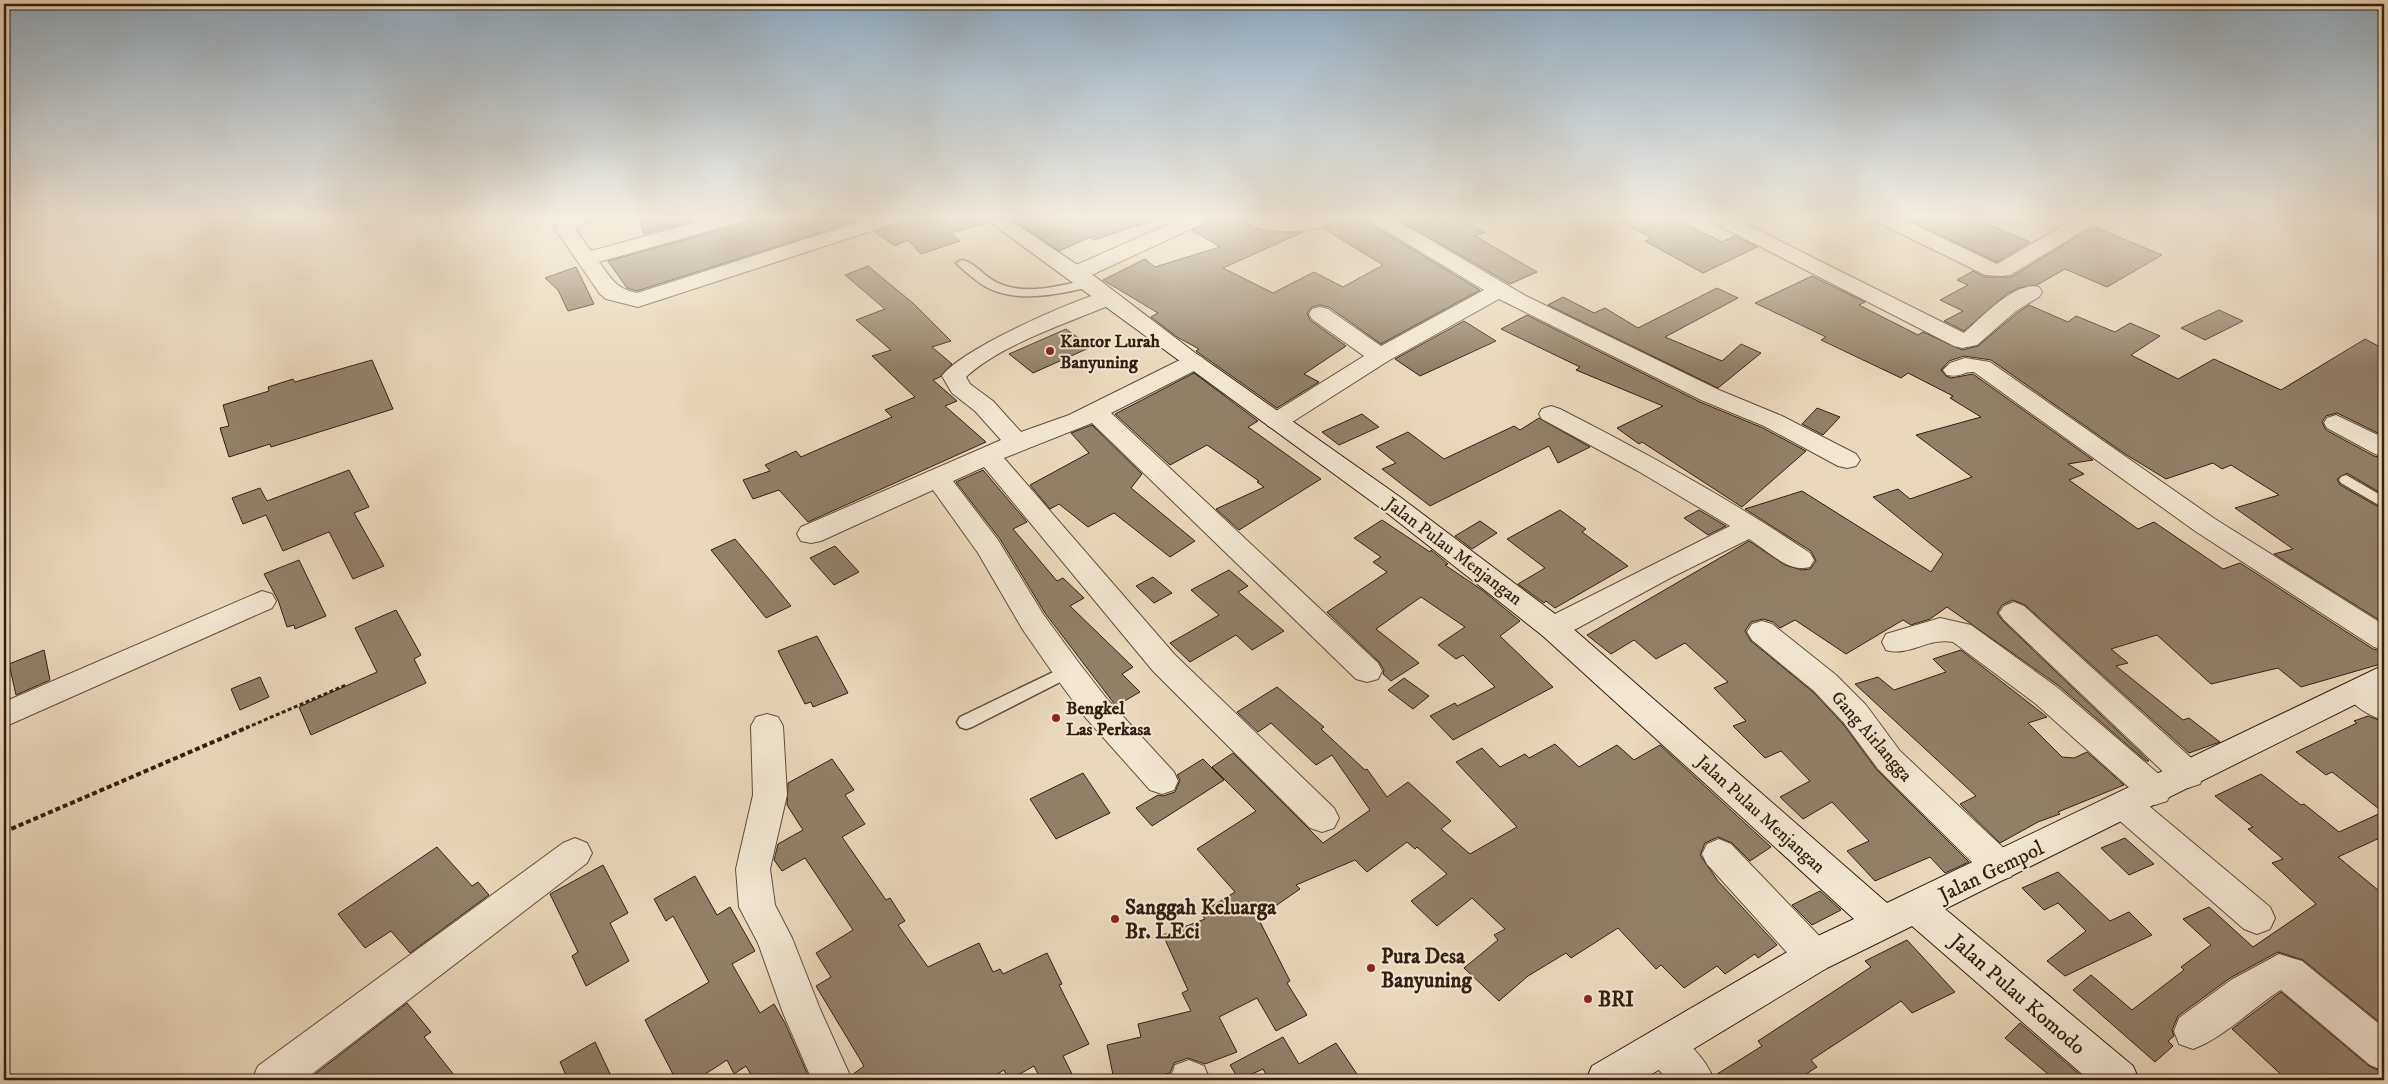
<svg xmlns="http://www.w3.org/2000/svg" width="2388" height="1084" viewBox="0 0 2388 1084" font-family="'IM FELL DW Pica',serif">
<rect width="100%" height="100%" fill="#e9d8b9"/>
<filter id="stains"><feTurbulence type="fractalNoise" baseFrequency=".004" numOctaves="4"/><feColorMatrix values="0 0 0 0 .2 0 0 0 0 .09 0 0 0 0 .02 0 0 0 .5 -.17"/></filter>
<radialGradient id="worn" r=".72"><stop offset=".6" stop-color="#630" stop-opacity="0"/><stop offset="1" stop-color="#630" stop-opacity=".3"/></radialGradient>
<g fill="#918068" stroke="#322010">
<polygon points="639,217 709,217 644,234"/>
<polygon points="749,217 869,217 637,291 627,288 608,261 745,223"/>
<polygon points="907,217 981,217 987,223 951,233 960,241 921,254 908,240 895,246 875,232 903,223"/>
<polygon points="1009,217 1152,217 1153,220 1094,240 1091,237 1059,251"/>
<polygon points="1213,217 1239,217 1248,225 1274,232 1303,232 1223,268 1273,293 1314,272 1343,287 1383,265 1323,228 1333,224 1341,217 1365,217 1369,223 1480,290 1381,344 1329,307 1320,305 1312,307 1307,313 1310,320 1346,346 1304,374 1319,382 1277,408 1196,351 1199,349 1177,337 1151,317 1158,313 1103,280 1145,259 1155,267 1220,247 1192,230 1209,223"/>
<polygon points="1394,217 1457,217 1485,232 1475,236 1537,272 1510,284"/>
<polygon points="1612,217 1673,217 1722,242 1735,236 1757,247 1703,273 1645,241 1652,238"/>
<polygon points="1902,217 1971,217 2030,242 1997,262"/>
<polygon points="2091,228 2097,228 2162,255 2107,287 2065,269 2037,285 2019,288 2008,293 1964,331 1944,321 1963,311 1940,300 1968,285 1957,280 1973,271 1985,277 2011,277"/>
<polygon points="868,266 914,304 951,341 932,347 952,364 940,377 933,380 957,401 945,406 986,442 808,522 779,490 753,499 743,480 770,471 765,465 796,451 801,457 892,417 885,410 915,397 872,356 891,350 856,320 885,309 845,275"/>
<polygon points="576,267 594,304 568,311 558,290 545,278"/>
<polygon points="1812,276 1865,302 1859,305 1918,335 1923,332 1962,350 1978,346 2017,313 2029,305 2068,322 2076,316 2115,332 2130,323 2160,336 2131,355 2178,379 2214,359 2281,390 2365,339 2384,349 2384,436 2337,413 2326,416 2322,422 2326,430 2374,456 2384,458 2384,495 2347,473 2337,479 2340,485 2384,510 2384,623 2274,554 2293,549 2235,508 2279,495 2231,465 2222,469 2213,463 2166,479 2125,454 1991,360 1964,356 1949,361 1941,370 1946,376 1951,378 1973,374 2093,460 2068,464 2084,474 2069,480 2138,529 2154,522 2223,569 2240,563 2373,649 2384,652 2384,663 2301,687 2278,668 2211,684 2157,635 2111,649 2128,663 2116,666 2183,720 2189,718 2220,742 2189,753 2025,605 2013,600 2002,605 1997,613 2003,621 2149,761 2146,761 2059,686 1947,607 1930,619 1911,625 1903,620 1846,654 1795,620 1780,628 1773,622 1763,619 1751,622 1745,631 1751,641 1813,692 1843,724 1877,770 1969,862 1945,873 1930,857 1875,881 1847,851 1869,841 1832,802 1803,819 1780,797 1810,781 1781,751 1765,758 1733,726 1746,721 1714,688 1728,682 1685,643 1656,659 1634,640 1611,654 1587,635 1749,541 1785,565 1802,570 1810,569 1816,561 1811,551 1745,509 1802,491 1931,572 1943,554 1873,497 1898,489 1910,499 1972,477 1916,435 1981,417 1950,398 1953,396 1908,373 1901,378 1821,340 1826,337 1755,303"/>
<polygon points="1717,288 1738,298 1665,337 1722,361 1741,344 1761,353 1718,388 1548,305 1563,297 1594,313 1605,308 1638,328"/>
<polygon points="2219,310 2243,321 2205,340 2181,328"/>
<polygon points="1527,315 1700,402 1763,428 1806,451 1742,507 1642,442 1639,444 1617,428 1663,406 1576,370 1580,367 1501,329"/>
<polygon points="1464,321 1496,341 1420,376 1395,359"/>
<polygon points="1066,329 1091,347 1033,373 1009,354"/>
<polygon points="372,360 393,409 271,447 270,444 229,457 220,428 229,426 223,405 269,391 268,387 293,379 295,382"/>
<polygon points="1194,373 1258,421 1248,427 1321,479 1239,530 1216,509 1264,487 1257,482 1259,481 1207,445 1170,465 1115,414"/>
<polygon points="1817,408 1840,417 1823,435 1802,424"/>
<polygon points="1362,414 1379,427 1339,445 1322,432"/>
<polygon points="1539,418 1590,447 1558,463 1549,446 1430,506 1382,469 1396,463 1376,447 1408,432 1444,459 1514,426 1520,430"/>
<polygon points="1092,425 1142,474 1131,488 1195,541 1170,557 1114,513 1088,527 1059,504 1050,509 1030,485 1089,453 1071,433"/>
<polygon points="349,470 369,507 354,513 384,566 353,579 329,532 283,551 266,515 243,524 232,498 260,488 267,501"/>
<polygon points="983,470 1027,522 1013,529 1057,581 1063,578 1084,598 1070,606 1133,667 1122,674 1140,692 1116,706 1045,613 1000,539 956,482"/>
<polygon points="1560,510 1586,529 1582,532 1628,566 1555,608 1546,601 1544,603 1518,584 1545,568 1507,539"/>
<polygon points="1699,510 1726,526 1708,535 1684,518"/>
<polygon points="1382,520 1430,552 1431,550 1448,564 1445,565 1482,590 1520,621 1500,636 1553,687 1453,740 1430,716 1455,703 1457,706 1495,687 1463,655 1456,659 1438,645 1465,627 1421,597 1376,629 1419,663 1391,681 1383,674 1384,670 1379,662 1327,612 1387,572 1373,562 1381,557 1354,538"/>
<polygon points="1480,521 1497,533 1472,549 1455,536"/>
<polygon points="735,539 768,578 791,606 766,618 711,550"/>
<polygon points="835,546 859,572 834,585 810,558"/>
<polygon points="299,560 326,616 295,629 294,625 287,627 278,600 264,574"/>
<polygon points="1229,570 1248,586 1238,592 1284,631 1252,650 1236,635 1190,662 1170,643 1219,615 1191,590"/>
<polygon points="1153,577 1172,593 1154,603 1136,586"/>
<polygon points="396,610 421,655 414,659 426,683 311,735 299,707 377,672 355,628"/>
<polygon points="817,636 848,693 813,707 811,702 805,704 778,651"/>
<polygon points="44,650 50,680 16,695 9,664"/>
<polygon points="1961,650 2047,717 2028,723 2062,757 2074,758 2087,752 2124,785 2058,812 2060,814 2038,822 2000,843 1960,804 1976,796 1855,684 1878,677 1894,690 1946,672 1933,659"/>
<polygon points="260,677 269,697 240,710 231,689"/>
<polygon points="1404,678 1429,696 1413,709 1388,690"/>
<polygon points="1277,687 1324,727 1321,729 1365,770 1367,769 1387,797 1408,782 1451,821 1441,829 1470,854 1517,827 1456,762 1482,748 1500,767 1525,754 1529,758 1555,744 1579,767 1617,745 1634,760 1660,745 1771,847 1750,861 1732,843 1718,837 1705,843 1700,855 1718,881 1777,945 1758,958 1755,954 1725,974 1717,966 1684,988 1661,965 1656,969 1618,928 1571,958 1566,953 1528,976 1499,1001 1464,968 1498,940 1494,935 1505,929 1472,898 1437,926 1411,901 1447,874 1417,847 1415,849 1407,842 1367,872 1355,860 1296,885 1300,889 1258,918 1290,981 1287,983 1307,1015 1276,1031 1257,998 1219,1017 1237,1052 1205,1064 1188,1058 1174,1063 1170,1073 1139,1080 1114,1080 1107,1045 1141,1037 1138,1024 1191,1011 1182,993 1188,990 1163,935 1205,919 1201,913 1235,892 1197,849 1256,811 1212,767 1233,753 1323,843 1370,810 1332,755 1316,765 1271,723 1258,732 1237,712"/>
<polygon points="2368,716 2384,722 2384,836 2338,857 2384,895 2384,1026 2303,960 2278,952 2230,978 2178,1016 2172,1030 2174,1036 2168,1041 2173,1046 2155,1062 2073,990 2091,975 2132,1010 2184,970 2181,967 2211,945 2183,919 2209,907 2253,947 2316,904 2272,863 2283,859 2248,829 2253,827 2215,796 2261,774 2301,805 2304,804 2339,832 2383,812 2332,772 2326,775 2296,752 2357,723 2354,721"/>
<polygon points="832,759 854,790 845,795 865,824 842,837 886,900 890,898 905,921 898,925 928,967 979,943 993,972 1000,969 1003,974 1047,953 1062,984 1059,985 1089,1044 1063,1056 1075,1080 1041,1080 1034,1066 1009,1080 1004,1070 988,1080 854,1080 852,1075 864,1066 816,986 831,977 816,953 853,930 805,858 782,871 774,860 778,844 803,830 787,805 788,783"/>
<polygon points="1203,759 1224,780 1152,826 1136,808 1158,795 1163,796 1175,792 1180,780 1177,775"/>
<polygon points="1083,773 1110,813 1056,839 1030,799"/>
<polygon points="2125,838 2154,864 2129,875 2101,848"/>
<polygon points="437,847 472,886 478,882 489,895 410,953 391,931 365,948 338,914"/>
<polygon points="603,865 628,913 610,923 629,961 586,986 572,956 578,952 550,894"/>
<polygon points="2058,872 2110,921 2129,912 2152,935 2065,976 2047,961 2086,931 2058,903 2044,910 2022,888"/>
<polygon points="695,876 717,915 730,907 755,951 732,964 760,1013 774,1004 785,1023 810,1080 754,1080 746,1066 734,1074 727,1060 696,1080 676,1080 645,1020 709,982 673,916 666,921 654,899"/>
<polygon points="1820,891 1841,910 1812,925 1792,905"/>
<polygon points="1907,940 1955,992 1912,1013 1901,1001 1811,1060 1817,1067 1797,1080 1716,1080 1714,1076 1762,1046 1758,1041 1871,967 1865,961"/>
<polygon points="2281,992 2369,1066 2382,1072 2372,1080 2287,1080 2232,1029"/>
<polygon points="407,1003 431,1032 424,1037 458,1080 319,1080 315,1074"/>
<polygon points="2020,1023 2086,1080 2055,1080 2005,1038"/>
<polygon points="1283,1037 1299,1064 1336,1043 1361,1080 1269,1080 1263,1069 1239,1080 1230,1065"/>
<polygon points="595,1042 613,1080 568,1080 560,1062"/>
</g>
<g fill="none" stroke-linecap="round" stroke-linejoin="round">
<g stroke="#604e3a" stroke-width="3">
<g id="lane">
<path d="M962,260C974,262 983,275 994,281C1022,297 1059,286 1089,279L1095,283L1093,286C1060,294 1018,304 986,287C976,281 967,273 958,265L956,263Z"/>
<polygon points="2346,475 2384,497 2384,508 2341,483 2339,480 2341,477"/>
<polygon points="1068,665 1074,667 1076,671 1074,675 972,727 966,729 960,727 957,722 960,717"/>
</g>
</g>
<g stroke="#604e3a" stroke-width="2">
<g id="street">
<path d="M568,217H595L592,221L575,229L591,251L715,217H747L744,221L599,262C612,279 615,288 637,293L875,217H905L902,221L638,307L606,299L600,294L554,227L559,221Z"/>
<polygon points="1185,217 1211,217 1208,221 1083,279 1075,280 1067,279 1064,274 1067,269"/>
<path d="M1241,217H1267L1280,220L1339,217C1327,235 1254,237 1241,217Z"/>
<polygon points="1367,217 1391,217 1526,296 1719,390 1782,416 1856,454 1860,460 1856,466 1847,468 1838,466 1764,426 1701,400 1499,299 1388,361 1286,426 1277,429 1268,426 1265,421 1268,416 1364,356 1312,319 1309,314 1312,309 1320,307 1328,309 1381,346 1484,290 1370,221"/>
<path d="M1707,217H1732L1964,333C1981,318 2015,281 2039,287L2042,292L2039,297L2016,311L1977,345L1962,348L1954,346L1710,221Z"/>
<polygon points="1872,217 1898,217 1997,264 2078,217 2102,217 2099,221 2010,275 2002,276 1985,275 1875,221"/>
<path d="M1107,291L1115,293L1118,298L1115,303C1071,322 1001,344 966,377L970,384L993,401L1021,432L1069,415L1186,357L1194,355L1202,357L1206,362L1202,367L1111,413L1378,663L1382,671L1378,679L1367,682L1356,679L1092,423L1004,458L1175,655L1334,808L1339,818L1334,828L1322,832L1310,828L1153,671L984,467L953,481L998,540L1043,614L1079,663L1107,699L1174,772L1178,781L1174,790L1162,794L1150,790L1085,717L1057,679L1023,630L978,553L933,490L821,541L811,543L801,541L797,534L801,527L1001,440L975,411L952,393L942,376C961,349 1073,300 1107,291Z"/>
<path d="M1965,358L1990,362L2215,519L2384,625V650L2374,647L2195,531L1974,372C1964,371 1959,378 1947,375L1943,370L1950,363Z"/>
<path d="M1551,406L1560,409C1646,453 1730,499 1810,553L1814,560L1810,567C1788,573 1767,550 1749,539L1672,577L1563,636L1553,639L1543,636L1538,628L1543,620L1730,526L1638,471L1542,419L1539,414L1542,409Z"/>
<polygon points="2336,415 2384,438 2384,456 2375,454 2327,428 2324,423 2327,418"/>
<polygon points="262,591 272,594 276,601 272,608 4,727 4,702"/>
<polygon points="2014,602 2024,606 2200,766 2204,775 2200,784 2188,788 2176,784 2004,620 1999,613 2004,606"/>
<path d="M1940,618L1971,625L2058,688L2167,781L2172,791L2167,801L2155,805L2143,801L2270,907L2275,918L2270,929L2257,934L2244,929L2113,815L2108,805L2113,795C2126,791 2133,792 2143,800L2036,704L1953,642C1927,637 1910,657 1886,650L1882,642L1886,634Z"/>
<polygon points="1762,621 1772,624 1836,675 1866,705 1900,751 2011,855 2016,866 2011,877 1999,881 1987,877 1878,769 1844,723 1814,691 1752,640 1747,632 1752,624"/>
<path d="M2359,679L2370,683L2384,692V720C2369,716 2351,705 2344,691L2348,683Z"/>
<polygon points="767,714 778,717 783,726 787,795 770,869 775,905 792,938 820,1009 852,1080 812,1080 783,1013 758,943 739,907 736,869 753,795 751,726 756,717"/>
<polygon points="575,838 587,843 592,853 587,863 304,1080 252,1080 258,1066 563,843"/>
<polygon points="1719,839 1731,844 1827,944 1832,956 1827,968 1814,973 1801,968 1707,864 1702,854 1707,844"/>
<path d="M2279,954L2302,961L2384,1028V1071L2370,1065L2281,990C2252,1008 2225,1037 2193,1049L2179,1044L2174,1031L2179,1018L2231,980Z"/>
<path d="M1663,1027C1684,1036 1706,1058 1714,1080H1668L1649,1059L1644,1046L1649,1033Z"/>
<polygon points="1189,1060 1204,1066 1210,1080 1170,1080 1175,1065"/>
</g>
</g>
<g stroke="#322010" stroke-width="2">
<polygon id="secondary" points="983,217 1006,217 1097,278 1194,352 1400,497 1563,620 1887,903 2384,665 2384,690 1945,909 2133,1066 2139,1080 2089,1080 1912,926 1827,968 1642,1080 1586,1080 1592,1066 1801,944 1854,919 1543,636 1382,509"/>
</g>
<polyline stroke="#322010" stroke-width="3" stroke-dasharray="4 2.5" stroke-linecap="butt" points="246,728 346,685"/>
<polyline stroke="#322010" stroke-width="4" stroke-dasharray="5 3" stroke-linecap="butt" points="4,832 248,727"/>
<use href="#lane" fill="#f1e6d2" fill-rule="evenodd"/>
<use href="#street" fill="#f1e6d2" fill-rule="evenodd"/>
<use href="#secondary" fill="#f1e6d2" fill-rule="evenodd"/>
</g>
<linearGradient id="sky" x2="0" y2="1"><stop stop-color="#8fa9be"/><stop offset="0.59" stop-color="#f5ede0"/><stop offset="1" stop-color="#f5ede0" stop-opacity="0"/></linearGradient>
<rect width="2388" height="369" fill="url(#sky)"/>
<g fill="#8f2418" stroke="#f1e6d2" stroke-width="2">
<circle cx="1050" cy="351" r="5"/>
<circle cx="1056" cy="718" r="5"/>
<circle cx="1115" cy="919" r="5"/>
<circle cx="1371" cy="968" r="5"/>
<circle cx="1588" cy="999" r="5"/>
</g>
<g text-anchor="middle" stroke-width="4" stroke-linejoin="round" paint-order="stroke">
<g font-size="18" font-weight="bold" fill="#322010" stroke="#f1e6d2" text-anchor="start">
<text x="1060" y="347">Kantor Lurah<tspan x="1060" dy="21">Banyuning</tspan></text>
<text x="1066" y="714">Bengkel<tspan x="1066" dy="21">Las Perkasa</tspan></text>
</g>
<g font-size="18" fill="#322010" stroke="#f1e6d2">
<text transform="translate(1454 551) rotate(37)" y="6">Jalan Pulau Menjangan</text>
<text transform="translate(1872 736) rotate(49)" y="6">Gang Airlangga</text>
<text transform="translate(1761 814) rotate(42)" y="6">Jalan Pulau Menjangan</text>
</g>
<g font-size="21" fill="#322010" stroke="#f1e6d2">
<text transform="translate(1991 871) rotate(-26)" y="7">Jalan Gempol</text>
<text transform="translate(2018 994) rotate(41)" y="7">Jalan Pulau Komodo</text>
</g>
<g font-size="21" font-weight="bold" fill="#322010" stroke="#f1e6d2" text-anchor="start">
<text x="1125" y="914">Sanggah Keluarga<tspan x="1125" dy="24">Br. LEci</tspan></text>
<text x="1381" y="963">Pura Desa<tspan x="1381" dy="24">Banyuning</tspan></text>
<text x="1598" y="1006">BRI</text>
</g>
</g>
<rect width="2388" height="1084" fill="none" stroke="#e9d8b9" stroke-width="20"/>
<rect x="5" y="5" width="2378" height="1074" fill="none" stroke="#322010" stroke-width="2.5"/>
<rect x="10" y="10" width="2368" height="1064" fill="none" stroke="#322010"/>
<rect width="100%" height="100%" filter="url(#stains)"/>
<rect width="100%" height="100%" fill="url(#worn)"/>
</svg>
